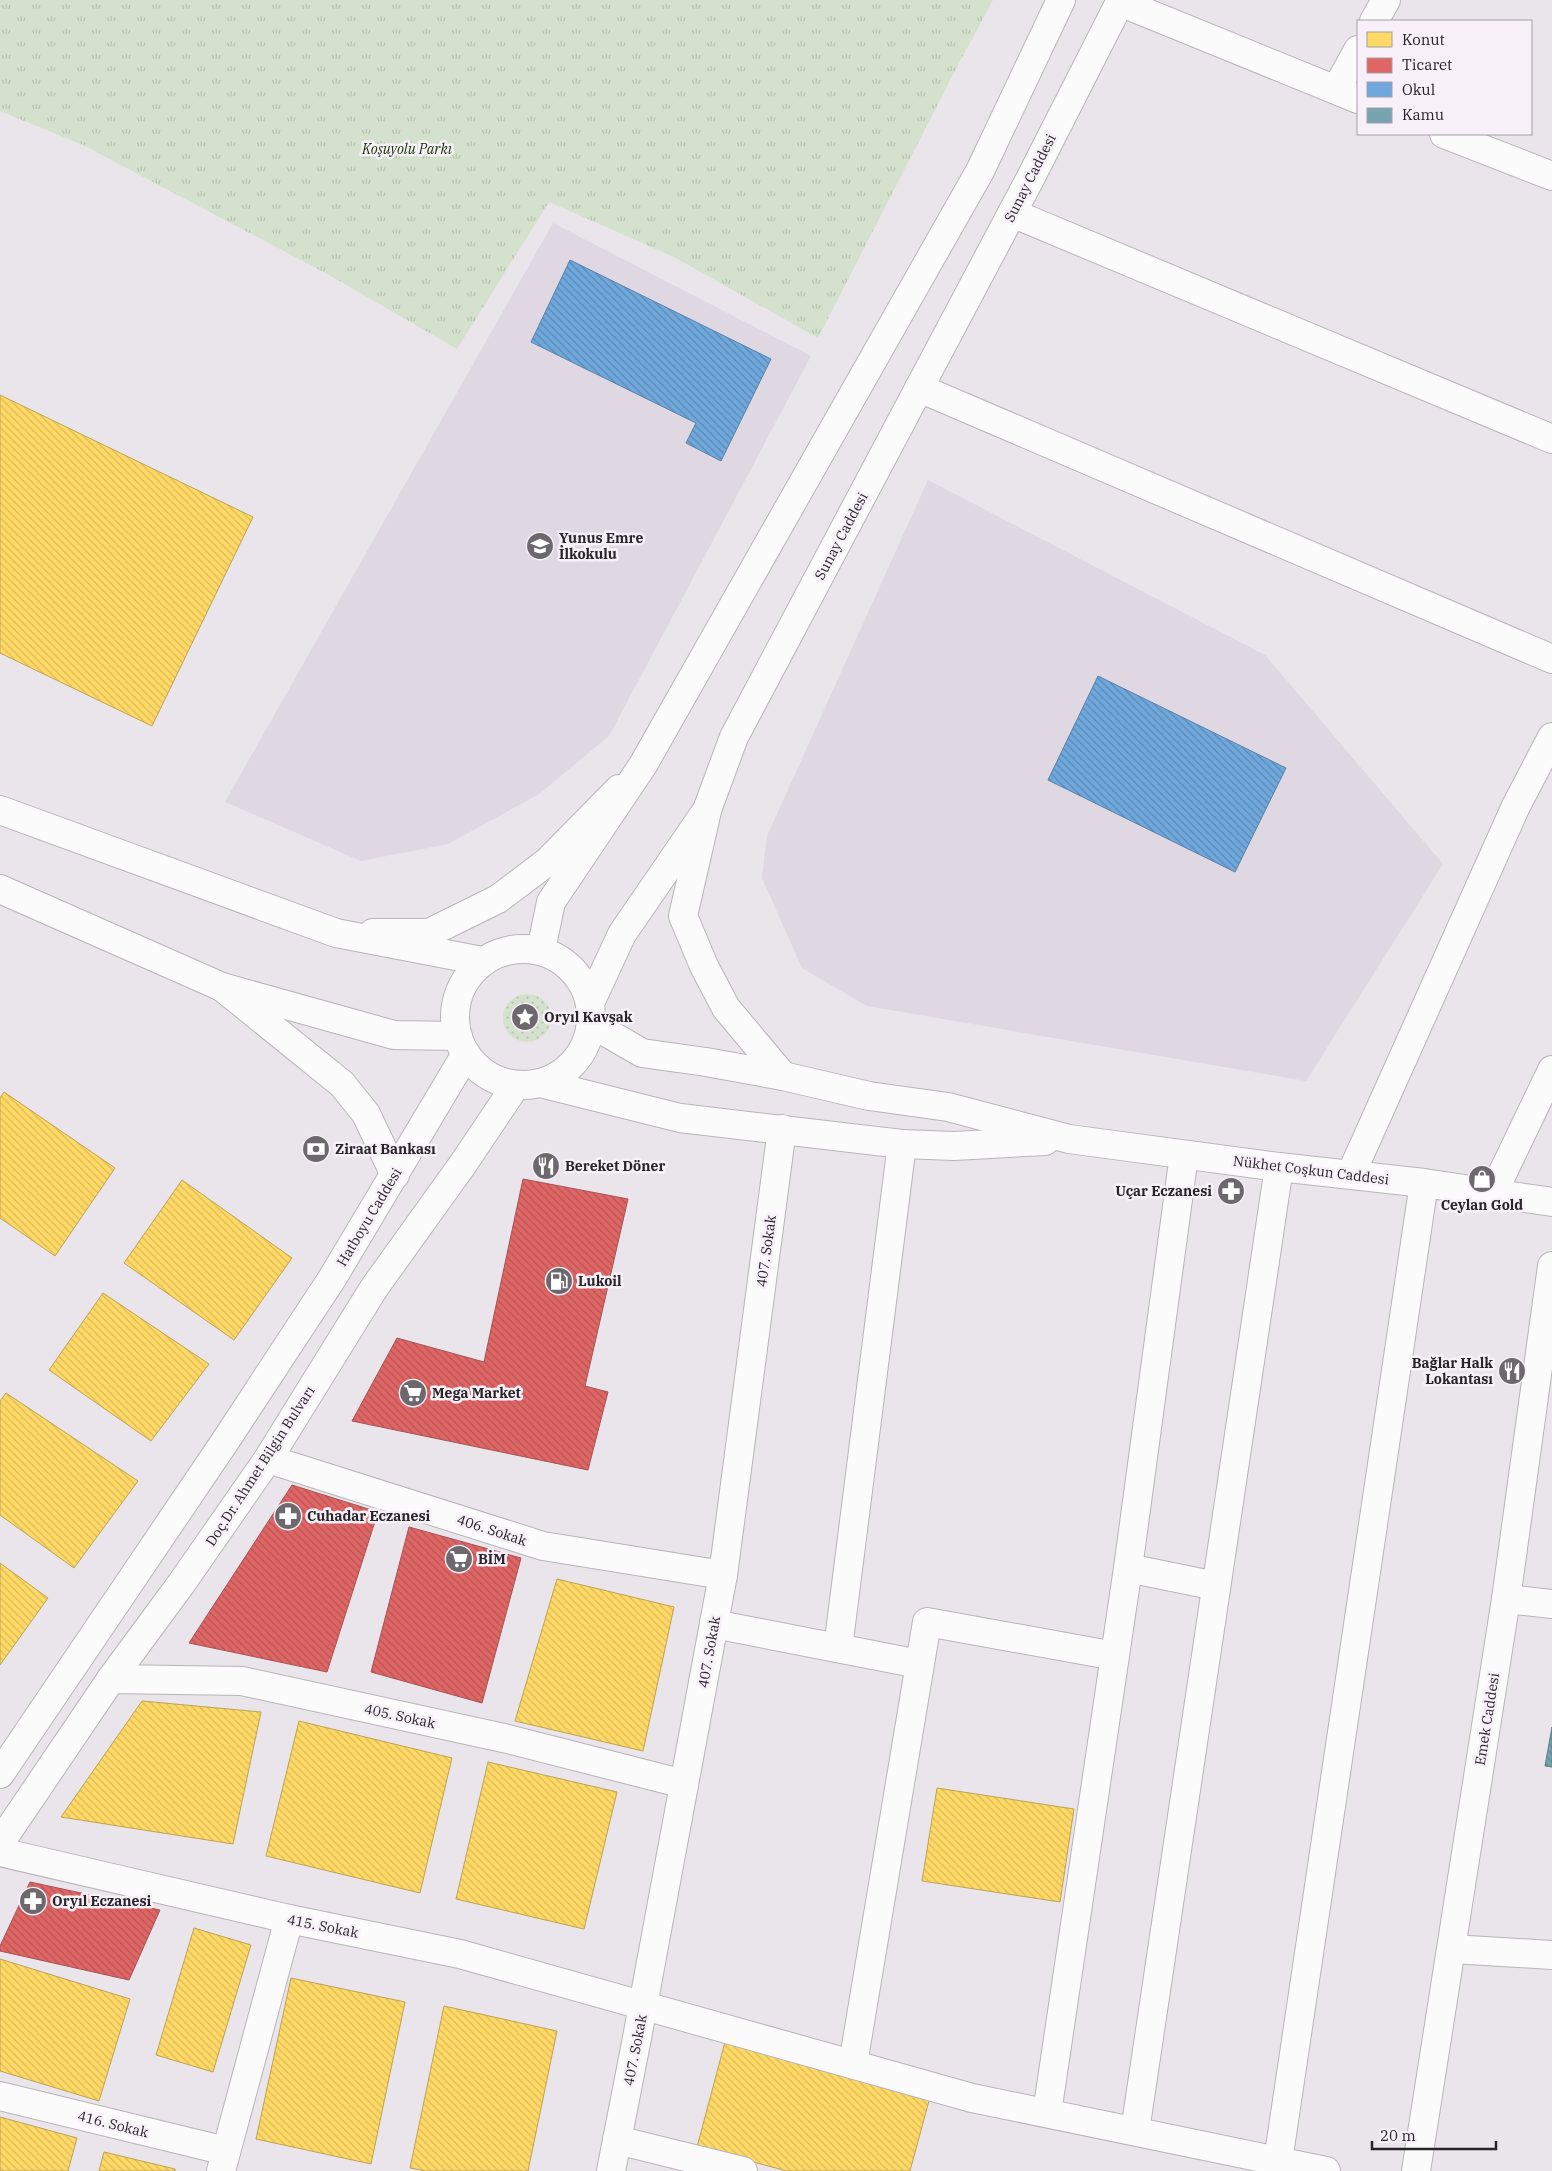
<svg xmlns="http://www.w3.org/2000/svg" width="1552" height="2171" viewBox="0 0 1552 2171" font-family="'IBM Plex Serif',serif">
<defs>
<pattern id="grass-dots" width="8" height="8" patternUnits="userSpaceOnUse" patternTransform="scale(1.25)"><rect width="8" height="8" fill="#d4e2cd"/><path d="M2 2h.1M6 6h.1" fill="none" stroke="#b6c2b0" stroke-width="1.8" stroke-linecap="round"/></pattern>
<pattern id="park-tufts" width="24" height="20" patternUnits="userSpaceOnUse" patternTransform="scale(1.25)"><rect width="24" height="20" fill="#d4e2cd"/><path d="M3 7l-1-3M5 7V3M7 7l1-3M15 17l-1-3M17 17v-4M19 17l1-3" fill="none" stroke="#b6c2b0"/></pattern>
<pattern id="homes-back-hatch" width="6" height="6" patternUnits="userSpaceOnUse" patternTransform="scale(1.25)"><rect width="6" height="6" fill="#ffd966"/><path d="M-1 5l2 2M0 0l6 6M5-1l2 2" fill="none" stroke="#dbba58"/></pattern>
<pattern id="shops-back-hatch" width="6" height="6" patternUnits="userSpaceOnUse" patternTransform="scale(1.25)"><rect width="6" height="6" fill="#e06666"/><path d="M-1 5l2 2M0 0l6 6M5-1l2 2" fill="none" stroke="#b65454"/></pattern>
<pattern id="schools-back-hatch" width="6" height="6" patternUnits="userSpaceOnUse" patternTransform="scale(1.25)"><rect width="6" height="6" fill="#6fa8dc"/><path d="M-1 5l2 2M0 0l6 6M5-1l2 2" fill="none" stroke="#5b89b2"/></pattern>
<pattern id="public-back-hatch" width="6" height="6" patternUnits="userSpaceOnUse" patternTransform="scale(1.25)"><rect width="6" height="6" fill="#76a5af"/><path d="M-1 5l2 2M0 0l6 6M5-1l2 2" fill="none" stroke="#61868e"/></pattern>
</defs>
<rect width="100%" height="100%" fill="#e9e5ea"/>
<g fill="#dfd7e1">
<polygon points="553,223 811,356 609,736 539,794 448,844 361,861 225,802"/>
<polygon points="928,480 1265,655 1443,864 1306,1081 867,1006 802,968 762,878 767,836"/>
</g>
<circle fill="url(#grass-dots)" cx="527" cy="1018" r="24"/>
<polygon fill="url(#park-tufts)" points="0,0 993,0 957,67 818,338 674,257 549,202 457,349 329,275 83,145 0,111"/>
<g fill="url(#homes-back-hatch)" stroke="#bea354">
<polygon points="0,395 253,517 152,726 0,653"/>
<polygon points="4,1092 115,1168 55,1256 0,1218 0,1098"/>
<polygon points="182,1180 292,1258 234,1340 124,1263"/>
<polygon points="103,1293 209,1364 151,1441 49,1370"/>
<polygon points="6,1393 138,1481 74,1568 0,1515 0,1401"/>
<polygon points="0,1563 48,1598 0,1665"/>
<polygon points="557,1579 674,1607 643,1751 515,1721"/>
<polygon points="142,1701 261,1712 233,1844 61,1817"/>
<polygon points="299,1721 452,1758 420,1893 266,1856"/>
<polygon points="488,1762 617,1792 584,1929 456,1899"/>
<polygon points="937,1788 1074,1809 1060,1902 922,1881"/>
<polygon points="194,1928 251,1945 213,2072 156,2055"/>
<polygon points="0,1959 130,1999 99,2101 0,2071"/>
<polygon points="291,1978 405,2002 371,2164 256,2139"/>
<polygon points="444,2006 557,2031 528,2171 426,2171 410,2168"/>
<polygon points="725,2042 930,2097 910,2171 787,2171 697,2147"/>
<polygon points="0,2117 77,2138 68,2171 0,2171"/>
<polygon points="104,2152 175,2169 175,2171 99,2171"/>
</g>
<g fill="url(#shops-back-hatch)" stroke="#a95254">
<polygon points="523,1179 628,1199 585,1386 608,1392 588,1470 352,1421 397,1338 484,1362"/>
<polygon points="292,1485 378,1512 327,1672 189,1643"/>
<polygon points="409,1527 521,1558 482,1703 371,1672"/>
<polygon points="30,1882 160,1910 129,1980 0,1951 0,1946"/>
</g>
<g fill="url(#schools-back-hatch)" stroke="#5a81a6">
<polygon points="570,260 771,359 721,461 686,443 696,423 531,342"/>
<polygon points="1098,676 1286,768 1235,872 1048,780"/>
</g>
<polygon fill="url(#public-back-hatch)" stroke="#5f7f87" points="1552,1727 1552,1767 1545,1766"/>
<g fill="none" stroke-linecap="round" stroke-linejoin="round">
<g stroke="#b8b5b8" stroke-width="30">
<g id="minor">
<polyline points="1120,2 1358,99"/>
<polyline points="1374,21 1386,0"/>
<polyline points="1336,90 1358,50"/>
<polyline points="1444,134 1552,176"/>
<polyline points="1012,213 1552,439"/>
<polyline points="919,388 1552,659"/>
<polyline points="707,811 683,916 704,966 726,1008 783,1076"/>
<polyline points="373,933 429,933 498,899 547,862 619,789"/>
<polyline points="222,987 342,1084 366,1114 395,1175"/>
<polyline points="592,1024 642,1053 706,1062 783,1076 869,1096 948,1107 1069,1139 1279,1167 1424,1183 1552,1202"/>
<polyline points="540,1083 680,1118 902,1144 954,1146 1045,1141"/>
<polyline points="1351,1174 1516,806 1552,737"/>
<polyline points="1493,1193 1552,1070"/>
<polyline points="268,1459 543,1546 723,1575"/>
<polyline points="1128,1568 1184,1155"/>
<polyline points="1506,1599 1552,1604"/>
<polyline points="714,1624 919,1664"/>
<polyline points="838,1648 902,1144"/>
<polyline points="111,1679 242,1681 508,1739 684,1784"/>
<polyline points="0,1852 289,1919 460,1954 972,2098 1326,2171"/>
<polyline points="1452,1949 1552,1955"/>
<polyline points="853,2064 927,1622 1115,1656"/>
<polyline points="0,2096 226,2151"/>
<polyline points="1047,2113 1128,1568 1216,1586"/>
<polyline points="1135,2131 1279,1167"/>
<polyline points="617,2140 743,2171"/>
<polyline points="1278,2161 1424,1183"/>
<polyline points="221,2171 289,1919"/>
<polyline points="611,2171 636,2043 723,1575 782,1129"/>
<polyline points="1416,2171 1506,1599 1552,1266"/>
</g>
</g>
<g stroke="#b8b5b8" stroke-width="30">
<g id="major">
<polyline points="0,810 336,933 482,961"/>
<polyline points="0,889 222,987 394,1035 458,1036"/>
<circle cx="523" cy="1017" r="68"/>
<polyline points="541,950 551,902 643,765 980,171 1061,0"/>
<polyline points="590,1003 622,934 707,810 734,737 1030,179 1121,0"/>
<polyline points="0,1774 226,1440 333,1277 466,1054"/>
<polyline points="0,1843 111,1679 181,1584 268,1459 374,1288 463,1164 516,1085"/>
</g>
</g>
<use href="#minor" stroke="#fcfbfc" stroke-width="28"/>
<use href="#major" stroke="#fcfbfc" stroke-width="28"/>
</g>
<defs>
<g id="school-disc" transform="scale(1.4375)"><circle r="9.5" fill="#6c686d" stroke="#f7f0f9"/><path d="M0-5L7-2L0 1L-7-2ZM-4 1L0 2.5L4 1V4Q0 6-4 4Z" fill="#fff"/></g>
<g id="sight-disc" transform="scale(1.4375)"><circle r="9.5" fill="#6c686d" stroke="#f7f0f9"/><path d="M0-6L1.8-2.2L6-1.7L2.9 1.2L3.7 5.4L0 3.3L-3.7 5.4L-2.9 1.2L-6-1.7L-1.8-2.2Z" fill="#fff"/></g>
<g id="bank-disc" transform="scale(1.4375)"><circle r="9.5" fill="#6c686d" stroke="#f7f0f9"/><path d="M-6-4H6V4H-6ZM0-2.3a2.3 2.3 0 1 0 0 4.6a2.3 2.3 0 1 0 0-4.6Z" fill="#fff"/></g>
<g id="restaurant-disc" transform="scale(1.4375)"><circle r="9.5" fill="#6c686d" stroke="#f7f0f9"/><path d="M-5-6h1v4h1v-4h1v4h1v-4h1v5L-1.5 .5V6h-2V.5L-5-1ZM5-6V6H3V1.5H1.5Q1.5-4 5-6Z" fill="#fff"/></g>
<g id="shop-disc" transform="scale(1.4375)"><circle r="9.5" fill="#6c686d" stroke="#f7f0f9"/><path d="M-5-2.5h2.3a2.7 3.5 0 0 1 5.4 0H5L5.5 6h-11ZM-1.5-2.5h3a1.5 2.3 0 0 0-3 0Z" fill="#fff"/></g>
<g id="pharmacy-disc" transform="scale(1.4375)"><circle r="9.5" fill="#6c686d" stroke="#f7f0f9"/><path d="M-2-6h4v4h4v4h-4v4h-4v-4h-4v-4h4Z" fill="#fff"/></g>
<g id="fuel-disc" transform="scale(1.4375)"><circle r="9.5" fill="#6c686d" stroke="#f7f0f9"/><path d="M-5.5-6h7V0h2V4h1.3V-2.5L3-4.5l.8-.8L6-3V5H2.5V1h-1V6h-7ZM-4.2-4.7v3.2H.2V-4.7Z" fill="#fff"/></g>
<g id="supermarket-disc" transform="scale(1.4375)"><circle r="9.5" fill="#6c686d" stroke="#f7f0f9"/><path d="M-6-5.5h2.5l.6 2H6L4.5 2H-2.5L-4.4-4H-6ZM-1.5 3.2a1.3 1.3 0 1 0 .1 0ZM3 3.2a1.3 1.3 0 1 0 .1 0Z" fill="#fff"/></g>
</defs>
<g fill-rule="evenodd">
<use href="#school-disc" x="540" y="546"/>
<use href="#sight-disc" x="525" y="1017"/>
<use href="#bank-disc" x="316" y="1149"/>
<use href="#restaurant-disc" x="546" y="1166"/>
<use href="#shop-disc" x="1482" y="1179"/>
<use href="#pharmacy-disc" x="1231" y="1191"/>
<use href="#fuel-disc" x="559" y="1281"/>
<use href="#restaurant-disc" x="1512" y="1371"/>
<use href="#supermarket-disc" x="413" y="1393"/>
<use href="#pharmacy-disc" x="288" y="1516"/>
<use href="#supermarket-disc" x="459" y="1559"/>
<use href="#pharmacy-disc" x="33" y="1901"/>
</g>
<g text-anchor="middle" stroke-width="5" stroke-linejoin="round" paint-order="stroke">
<g font-size="14" font-style="italic" fill="#163300" stroke="#f7f0f9">
<text x="407" y="154">Koşuyolu Parkı</text>
</g>
<g font-size="14" fill="#282529" stroke="#f7f0f9">
<text transform="translate(1030 178) rotate(-63)" y="5">Sunay Caddesi</text>
<text transform="translate(841 536) rotate(-62)" y="5">Sunay Caddesi</text>
<text transform="translate(1311 1170) rotate(7)" y="5">Nükhet Coşkun Caddesi</text>
<text transform="translate(369 1217) rotate(-59)" y="5">Hatboyu Caddesi</text>
<text transform="translate(766 1251) rotate(-82)" y="5">407. Sokak</text>
<text transform="translate(260 1466) rotate(-57)" y="5">Doç.Dr. Ahmet Bilgin Bulvarı</text>
<text transform="translate(492 1530) rotate(18)" y="5">406. Sokak</text>
<text transform="translate(709 1652) rotate(-80)" y="5">407. Sokak</text>
<text transform="translate(400 1716) rotate(12)" y="5">405. Sokak</text>
<text transform="translate(1487 1719) rotate(-81)" y="5">Emek Caddesi</text>
<text transform="translate(323 1926) rotate(11)" y="5">415. Sokak</text>
<text transform="translate(635 2050) rotate(-79)" y="5">407. Sokak</text>
<text transform="translate(113 2124) rotate(14)" y="5">416. Sokak</text>
</g>
<g font-size="14" font-weight="bold" fill="#282529" stroke="#f7f0f9" text-anchor="start">
<text x="559" y="543">Yunus Emre<tspan x="559" dy="16">İlkokulu</tspan></text>
<text x="544" y="1022">Oryıl Kavşak</text>
<text x="335" y="1154">Ziraat Bankası</text>
<text x="565" y="1171">Bereket Döner</text>
<text x="1212" y="1196" text-anchor="end">Uçar Eczanesi</text>
<text x="1482" y="1210" text-anchor="middle">Ceylan Gold</text>
<text x="578" y="1286">Lukoil</text>
<text x="1493" y="1368" text-anchor="end">Bağlar Halk<tspan x="1493" dy="16">Lokantası</tspan></text>
<text x="432" y="1398">Mega Market</text>
<text x="307" y="1521">Cuhadar Eczanesi</text>
<text x="478" y="1564">BİM</text>
<text x="52" y="1906">Oryıl Eczanesi</text>
</g>
</g>
<rect x="1357" y="20" width="175" height="115" fill="#f7f0f9" stroke="#a49fa6"/>
<rect x="1367" y="32" width="25" height="15" fill="#ffd966" stroke="#a49fa6"/>
<text x="1402" y="45" font-size="15" fill="#282529">Konut</text>
<rect x="1367" y="58" width="25" height="15" fill="#e06666" stroke="#a49fa6"/>
<text x="1402" y="70" font-size="15" fill="#282529">Ticaret</text>
<rect x="1367" y="82" width="25" height="15" fill="#6fa8dc" stroke="#a49fa6"/>
<text x="1402" y="95" font-size="15" fill="#282529">Okul</text>
<rect x="1367" y="108" width="25" height="15" fill="#76a5af" stroke="#a49fa6"/>
<text x="1402" y="120" font-size="15" fill="#282529">Kamu</text>
<path d="M1372 2141v8h124v-8" fill="none" stroke="#282529" stroke-width="2.5"/>
<text x="1380" y="2141" font-size="15" fill="#282529" stroke="#f7f0f9" stroke-width="4" paint-order="stroke">20 m</text>
</svg>
